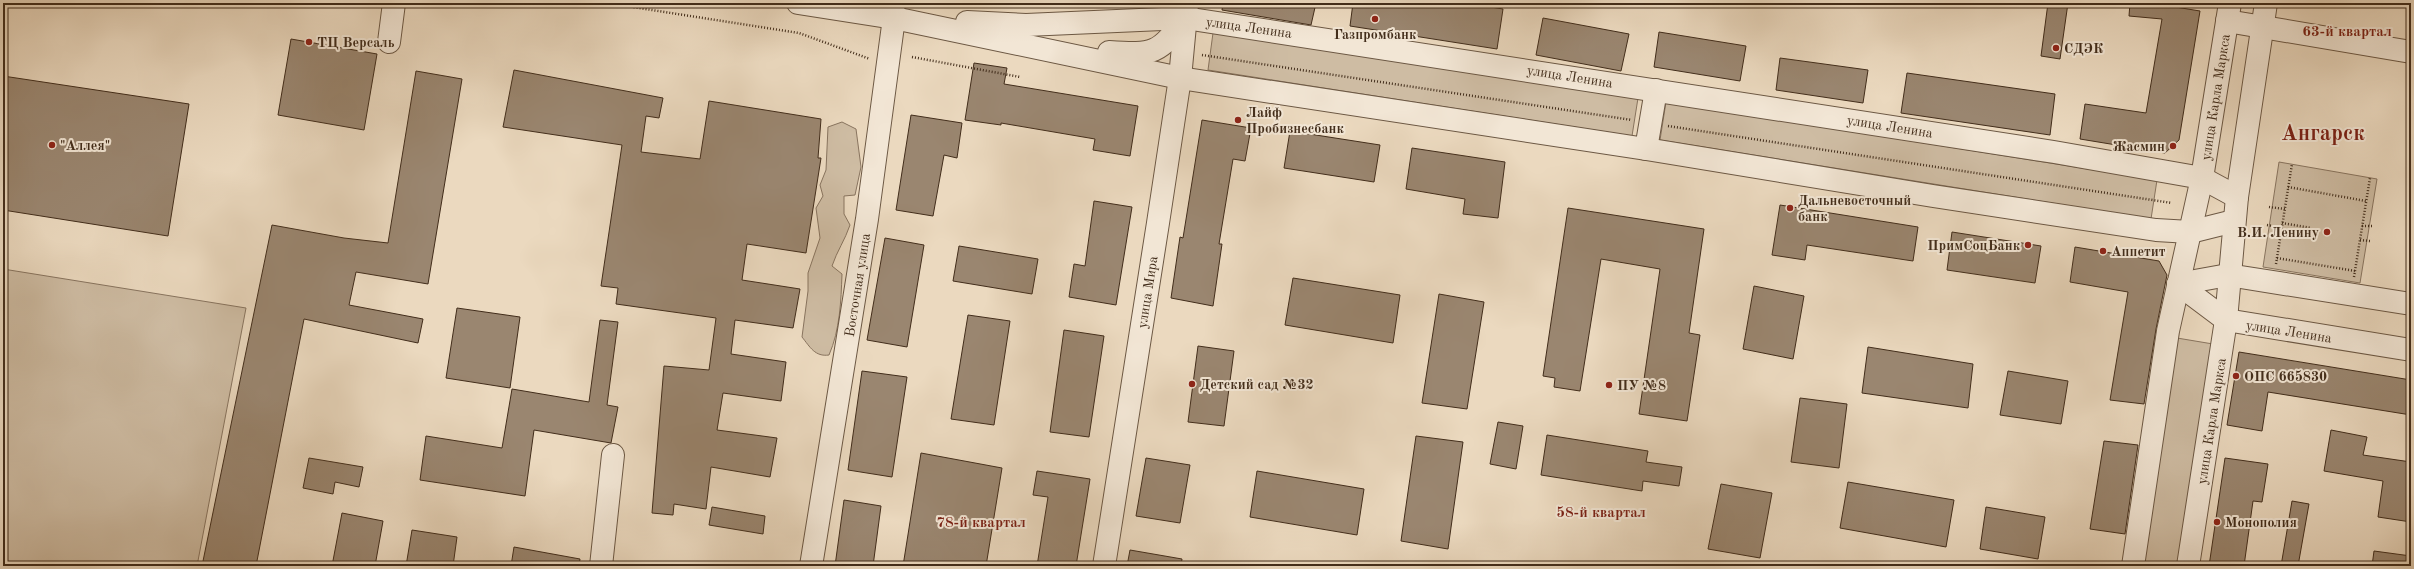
<svg xmlns="http://www.w3.org/2000/svg" width="2414" height="569" viewBox="0 0 2414 569" font-family="'Old Standard TT',serif">
<rect width="100%" height="100%" fill="#ebd9bf"/>
<filter id="stains"><feTurbulence type="fractalNoise" baseFrequency=".005" numOctaves="4"/><feColorMatrix values="0 0 0 0 .2 0 0 0 0 .09 0 0 0 0 .02 0 0 0 .5 -.17"/></filter>
<radialGradient id="worn" r=".72"><stop offset=".6" stop-color="#630" stop-opacity="0"/><stop offset="1" stop-color="#630" stop-opacity=".3"/></radialGradient>
<g fill="#cebca3" stroke="#88745f">
<polygon points="1213,33 1638,98 1632,136 1208,70"/>
<polygon points="1666,102 2157,180 2151,219 1660,140"/>
<path d="M842,122L856,129L861,167L855,195L844,196V214L850,225C845,240 837,251 832,266L842,274C841,301 840,330 829,355C815,357 810,347 802,337L808,291V273L820,238L816,208L823,196L820,185L826,170L828,127Z"/>
<polygon points="2279,162 2377,179 2360,283 2263,267"/>
<polygon points="3,269 246,308 197,566 3,566"/>
<polygon points="2177,338 2213,344 2180,566 2143,566"/>
</g>
<g fill="#9a8670" stroke="#422d1b">
<polygon points="1223,3 1316,3 1311,25 1222,10"/>
<polygon points="1353,3 1467,3 1503,9 1497,49 1350,26"/>
<polygon points="2048,3 2068,3 2060,59 2041,56"/>
<polygon points="2130,3 2151,3 2200,11 2179,140 2165,153 2080,139 2085,104 2146,113 2162,19 2129,16"/>
<polygon points="1543,18 1629,34 1621,71 1536,55"/>
<polygon points="1659,32 1746,46 1740,81 1654,67"/>
<polygon points="291,39 377,54 364,130 278,115"/>
<polygon points="1780,58 1868,70 1863,103 1776,90"/>
<polygon points="974,63 1007,68 1004,84 1138,106 1130,156 1093,150 1095,139 1001,123 1001,125 965,120"/>
<polygon points="514,70 663,98 659,118 646,116 641,152 700,159 709,101 821,119 818,158 821,158 806,253 747,244 742,280 800,289 793,328 735,320 731,354 786,362 781,401 723,393 717,430 777,438 770,477 711,467 706,509 674,504 673,515 652,513 664,366 709,370 716,318 616,304 618,288 601,286 622,145 503,127"/>
<polygon points="416,71 462,79 428,284 356,272 349,305 423,319 418,343 304,319 256,566 202,566 272,225 344,238 388,243"/>
<polygon points="1907,73 2055,94 2050,135 1901,113"/>
<polygon points="3,76 189,104 168,236 3,210"/>
<polygon points="911,115 962,123 957,158 944,155 933,216 896,210"/>
<polygon points="1202,120 1251,128 1245,161 1233,159 1219,244 1222,244 1213,306 1171,298 1180,237 1183,238"/>
<polygon points="1290,131 1380,145 1374,182 1284,168"/>
<polygon points="1412,148 1505,162 1498,218 1463,214 1465,199 1406,189"/>
<polygon points="1094,201 1132,207 1116,305 1069,297 1074,264 1085,266"/>
<polygon points="1780,205 1918,227 1913,261 1807,245 1805,260 1772,255"/>
<polygon points="1568,208 1704,229 1689,333 1700,335 1687,421 1639,414 1660,269 1601,259 1580,391 1554,387 1555,378 1543,376"/>
<polygon points="1952,232 2041,246 2035,283 1947,270"/>
<polygon points="885,238 924,245 907,347 867,340"/>
<polygon points="959,246 1038,259 1032,294 953,281"/>
<polygon points="2075,247 2159,261 2167,275 2156,329 2144,404 2110,400 2128,292 2070,282"/>
<polygon points="1293,278 1400,295 1393,343 1285,325"/>
<polygon points="1754,286 1804,296 1793,359 1743,349"/>
<polygon points="1439,294 1484,302 1467,409 1422,403"/>
<polygon points="457,308 520,317 510,388 446,378"/>
<polygon points="968,315 1010,321 994,425 951,419"/>
<polygon points="600,320 618,322 607,405 618,407 611,443 534,430 525,496 420,480 426,436 502,448 512,389 589,402"/>
<polygon points="1064,330 1104,336 1089,437 1050,432"/>
<polygon points="1198,346 1234,351 1224,426 1188,422"/>
<polygon points="1868,347 1973,364 1968,408 1862,393"/>
<polygon points="2239,352 2411,380 2411,415 2268,392 2262,431 2227,425"/>
<polygon points="862,371 907,377 892,477 848,470"/>
<polygon points="2008,371 2068,381 2061,424 2000,415"/>
<polygon points="1800,398 1847,404 1839,468 1791,462"/>
<polygon points="1498,422 1523,426 1516,469 1490,464"/>
<polygon points="2331,430 2367,437 2363,455 2411,462 2411,522 2378,517 2383,481 2324,471"/>
<polygon points="1547,435 1648,451 1646,462 1682,467 1679,486 1643,481 1642,491 1541,475"/>
<polygon points="1416,436 1463,442 1448,549 1401,541"/>
<polygon points="2104,441 2138,445 2125,534 2090,529"/>
<polygon points="921,453 1002,468 986,566 903,566"/>
<polygon points="309,458 363,467 359,487 335,482 333,494 303,488"/>
<polygon points="1146,458 1190,465 1180,523 1136,516"/>
<polygon points="2225,458 2268,464 2262,502 2253,501 2244,566 2209,566"/>
<polygon points="1037,471 1090,479 1076,566 1037,566 1048,497 1033,495"/>
<polygon points="1257,471 1364,489 1357,535 1250,517"/>
<polygon points="1848,482 1954,500 1946,547 1840,528"/>
<polygon points="1721,484 1772,493 1760,558 1708,549"/>
<polygon points="844,500 881,506 873,566 835,566"/>
<polygon points="2292,501 2309,504 2298,566 2281,566"/>
<polygon points="712,507 765,516 763,534 709,525"/>
<polygon points="1986,507 2045,517 2038,559 1980,549"/>
<polygon points="342,513 383,521 375,566 332,566"/>
<polygon points="412,530 457,537 453,566 406,566"/>
<polygon points="514,547 580,559 579,566 511,566"/>
<polygon points="1130,550 1182,559 1181,566 1127,566"/>
<polygon points="2374,551 2411,556 2411,566 2372,566"/>
</g>
<g fill="none" stroke-linecap="round" stroke-linejoin="round">
<g stroke="#6c5844" stroke-width="24">
<g id="minor">
<polyline points="798,3 894,18 1180,78 1646,149 1933,196 2156,230 2190,232 2234,221"/>
<polyline points="2227,21 2411,52"/>
<polyline points="967,22 1026,25 1185,18 2054,152 2202,178 2237,197"/>
<polyline points="389,42 394,3"/>
<path d="M1109,52C1154,55 1159,54 1185,18"/>
<polyline points="1646,149 1656,90"/>
<polyline points="2178,284 2226,320 2411,350"/>
<polyline points="2178,284 2228,275 2411,304"/>
<polyline points="601,566 613,455"/>
<polyline points="811,566 867,219 894,18 893,4"/>
<polyline points="1104,566 1158,223 1180,78 1187,4"/>
<polyline points="2133,566 2168,331 2202,178 2230,3"/>
<polyline points="2188,566 2226,320 2237,197 2266,3"/>
</g>
</g>
<g stroke="#422d1b" stroke-width="2.5" stroke-dasharray="1 2" stroke-linecap="butt">
<polyline points="607,3 799,33 870,59"/>
<polyline points="1202,55 1632,120"/>
<polyline points="912,57 1020,77"/>
<polyline points="1668,126 2172,203"/>
<polyline points="2288,187 2366,201"/>
<polyline points="2269,207 2285,209"/>
<polyline points="2282,223 2311,228"/>
<polyline points="2267,225 2282,228"/>
<polyline points="2362,226 2373,226"/>
<polyline points="2360,240 2370,241"/>
<polyline points="2277,258 2355,271"/>
<polyline points="2276,264 2292,164"/>
<polyline points="2354,277 2370,178"/>
</g>
<use href="#minor" stroke="#f2e6d5" stroke-width="22"/>
</g>
<g fill="#8f2418" stroke="#f2e6d5" stroke-width="1.5">
<circle cx="1375" cy="19" r="4"/>
<circle cx="309" cy="42" r="4"/>
<circle cx="2056" cy="48" r="4"/>
<circle cx="1238" cy="120" r="4"/>
<circle cx="52" cy="145" r="4"/>
<circle cx="2173" cy="146" r="4"/>
<circle cx="1790" cy="208" r="4"/>
<circle cx="2327" cy="232" r="4"/>
<circle cx="2028" cy="245" r="4"/>
<circle cx="2103" cy="251" r="4"/>
<circle cx="2236" cy="376" r="4"/>
<circle cx="1192" cy="384" r="4"/>
<circle cx="1609" cy="385" r="4"/>
<circle cx="2217" cy="522" r="4"/>
</g>
<g text-anchor="middle" stroke-width="4" stroke-linejoin="round" paint-order="stroke">
<g font-size="14" fill="#422d1b" stroke="#f2e6d5">
<text transform="translate(1249 27) rotate(8)" y="5">улица Ленина</text>
<text transform="translate(1570 76) rotate(9)" y="5">улица Ленина</text>
<text transform="translate(2215 97) rotate(-81)" y="5">улица Карла Маркса</text>
<text transform="translate(1890 126) rotate(9)" y="5">улица Ленина</text>
<text transform="translate(857 285) rotate(-81)" y="5">Восточная улица</text>
<text transform="translate(1147 292) rotate(-81)" y="5">улица Мира</text>
<text transform="translate(2289 331) rotate(9)" y="5">улица Ленина</text>
<text transform="translate(2211 421) rotate(-81)" y="5">улица Карла Маркса</text>
</g>
<g font-size="14" font-weight="bold" fill="#422d1b" stroke="#f2e6d5" text-anchor="start">
<text x="1375" y="39" text-anchor="middle">Газпромбанк</text>
<text x="317" y="47">ТЦ Версаль</text>
<text x="2064" y="53">СДЭК</text>
<text x="1246" y="117">Лайф<tspan x="1246" dy="16">Пробизнесбанк</tspan></text>
<text x="60" y="150">"Аллея"</text>
<text x="2165" y="151" text-anchor="end">Жасмин</text>
<text x="1798" y="205">Дальневосточный<tspan x="1798" dy="16">банк</tspan></text>
<text x="2319" y="237" text-anchor="end">В.И. Ленину</text>
<text x="2020" y="250" text-anchor="end">ПримСоцБанк</text>
<text x="2111" y="256">Аппетит</text>
<text x="2244" y="381">ОПС 665830</text>
<text x="1200" y="389">Детский сад №32</text>
<text x="1617" y="390">ПУ №8</text>
<text x="2225" y="527">Монополия</text>
</g>
<g font-size="15" font-weight="bold" fill="#7a1f14" stroke="#f2e6d5">
<text x="2347" y="36">63-й квартал</text>
<text x="1601" y="517">58-й квартал</text>
<text x="981" y="527">78-й квартал</text>
</g>
<g font-size="22" font-weight="bold" fill="#7a1f14" stroke="#f2e6d5">
<text x="2323" y="140">Ангарск</text>
</g>
</g>
<rect width="2414" height="569" fill="none" stroke="#ebd9bf" stroke-width="16"/>
<rect x="4" y="4" width="2406" height="561" fill="none" stroke="#422d1b" stroke-width="2"/>
<rect x="8" y="8" width="2398" height="553" fill="none" stroke="#422d1b"/>
<rect width="100%" height="100%" filter="url(#stains)"/>
<rect width="100%" height="100%" fill="url(#worn)"/>
</svg>
